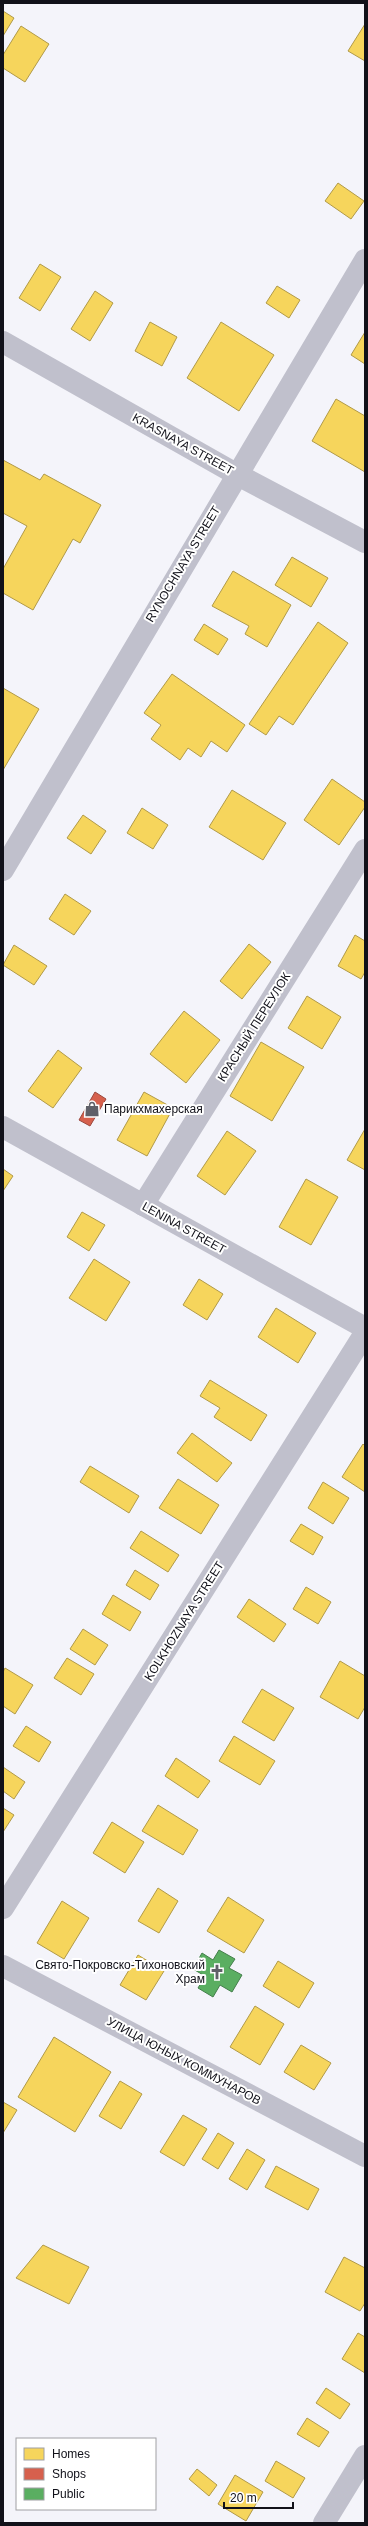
<svg xmlns="http://www.w3.org/2000/svg" width="368" height="2526" viewBox="0 0 368 2526" font-family="Arial,sans-serif">
<rect width="100%" height="100%" fill="#f4f4fa"/>
<g fill="#f6d55c" stroke="#b19a48">
<polygon points="3,11 14,18 3,36"/>
<polygon points="365,24 365,61 348,51"/>
<polygon points="21,26 49,44 25,82 3,68 3,55"/>
<polygon points="338,183 364,201 351,219 325,201"/>
<polygon points="40,264 61,277 40,311 19,298"/>
<polygon points="277,286 300,300 289,318 266,303"/>
<polygon points="95,291 113,303 90,341 71,329"/>
<polygon points="150,322 177,337 162,366 135,351"/>
<polygon points="221,322 274,355 239,411 187,378"/>
<polygon points="365,332 365,364 351,355"/>
<polygon points="336,399 365,416 365,472 312,441"/>
<polygon points="3,460 40,480 44,474 101,505 80,543 73,539 33,610 3,593 3,569 27,526 3,513"/>
<polygon points="292,557 328,578 311,607 275,585"/>
<polygon points="233,571 291,605 267,647 245,634 249,626 212,606"/>
<polygon points="318,622 348,643 293,725 279,716 266,735 249,724"/>
<polygon points="204,624 228,639 218,655 194,640"/>
<polygon points="172,674 245,725 227,752 211,741 201,757 188,748 180,760 151,739 161,725 144,713"/>
<polygon points="3,688 39,709 3,770"/>
<polygon points="332,779 365,802 365,807 339,845 304,820"/>
<polygon points="232,790 286,823 263,860 209,827"/>
<polygon points="142,808 168,825 153,849 127,833"/>
<polygon points="83,815 106,831 91,854 67,838"/>
<polygon points="65,894 91,911 74,935 49,919"/>
<polygon points="355,935 365,941 365,972 361,979 338,966"/>
<polygon points="249,944 271,962 242,999 220,981"/>
<polygon points="14,945 47,966 34,985 3,965"/>
<polygon points="307,996 341,1017 322,1049 288,1028"/>
<polygon points="184,1011 220,1040 186,1083 150,1054"/>
<polygon points="261,1042 304,1067 272,1121 230,1096"/>
<polygon points="58,1050 82,1068 53,1108 28,1091"/>
<polygon points="144,1092 173,1108 147,1156 117,1140"/>
<polygon points="365,1129 365,1170 347,1160"/>
<polygon points="227,1131 256,1151 225,1195 197,1176"/>
<polygon points="3,1169 13,1176 3,1191"/>
<polygon points="306,1179 338,1197 311,1245 279,1227"/>
<polygon points="82,1212 105,1225 89,1251 67,1237"/>
<polygon points="94,1259 130,1282 106,1321 69,1298"/>
<polygon points="199,1279 223,1294 207,1320 183,1305"/>
<polygon points="276,1308 316,1333 298,1363 258,1337"/>
<polygon points="210,1380 267,1415 251,1441 214,1417 220,1408 200,1396"/>
<polygon points="192,1433 232,1463 217,1482 177,1453"/>
<polygon points="363,1444 365,1446 365,1492 342,1477"/>
<polygon points="90,1466 139,1496 129,1513 80,1482"/>
<polygon points="178,1479 219,1505 201,1534 159,1508"/>
<polygon points="323,1482 349,1498 333,1524 308,1508"/>
<polygon points="301,1524 323,1537 313,1555 290,1541"/>
<polygon points="141,1531 179,1555 168,1572 130,1548"/>
<polygon points="135,1570 159,1585 150,1600 126,1585"/>
<polygon points="306,1587 331,1602 318,1624 293,1609"/>
<polygon points="113,1595 141,1612 130,1631 102,1614"/>
<polygon points="249,1599 286,1624 274,1642 237,1617"/>
<polygon points="83,1629 108,1645 95,1665 70,1649"/>
<polygon points="67,1658 94,1674 81,1695 54,1678"/>
<polygon points="340,1661 365,1676 365,1707 358,1719 320,1697"/>
<polygon points="5,1668 33,1685 15,1714 3,1706 3,1672"/>
<polygon points="262,1689 294,1708 274,1741 242,1722"/>
<polygon points="26,1726 51,1742 39,1762 13,1746"/>
<polygon points="234,1736 275,1761 260,1785 219,1761"/>
<polygon points="176,1758 210,1781 198,1798 165,1776"/>
<polygon points="3,1767 25,1782 14,1799 3,1791"/>
<polygon points="158,1805 198,1830 183,1855 142,1831"/>
<polygon points="3,1808 14,1815 3,1832"/>
<polygon points="112,1822 144,1842 125,1873 93,1853"/>
<polygon points="158,1888 178,1901 159,1933 138,1921"/>
<polygon points="228,1897 264,1920 244,1953 207,1931"/>
<polygon points="62,1901 89,1918 64,1959 37,1943"/>
<polygon points="138,1955 164,1971 146,2000 120,1985"/>
<polygon points="278,1961 314,1983 299,2008 263,1986"/>
<polygon points="255,2006 284,2024 260,2065 230,2047"/>
<polygon points="54,2037 111,2072 75,2132 18,2097"/>
<polygon points="301,2045 331,2063 314,2090 284,2072"/>
<polygon points="120,2081 142,2094 121,2129 99,2116"/>
<polygon points="3,2102 17,2110 3,2133"/>
<polygon points="183,2115 207,2129 184,2166 160,2152"/>
<polygon points="218,2133 234,2143 218,2169 202,2159"/>
<polygon points="247,2149 265,2160 247,2190 229,2179"/>
<polygon points="276,2166 319,2189 308,2210 265,2187"/>
<polygon points="43,2245 89,2267 69,2304 16,2278"/>
<polygon points="344,2257 365,2268 365,2303 360,2311 325,2292"/>
<polygon points="358,2333 365,2337 365,2373 342,2359"/>
<polygon points="326,2388 350,2404 340,2419 316,2403"/>
<polygon points="307,2418 329,2432 319,2447 297,2434"/>
<polygon points="276,2461 305,2478 293,2498 265,2481"/>
<polygon points="197,2469 217,2485 209,2496 189,2479"/>
<polygon points="235,2475 263,2492 246,2521 218,2504"/>
</g>
<polygon fill="#d6604d" stroke="#9b483d" points="95,1092 106,1099 90,1126 79,1120"/>
<polygon fill="#5aae61" stroke="#447f4b" points="219,1950 235,1959 229,1968 242,1975 232,1992 220,1985 213,1997 198,1988 205,1976 193,1969 202,1953 213,1960"/>
<g fill="none" stroke-linecap="round" stroke-linejoin="round">
<g stroke="#c0c0cc" stroke-width="22">
<polyline points="3,342 236,474 365,542"/>
<polyline points="3,870 365,260"/>
<polyline points="3,1127 365,1328"/>
<polyline points="143,1205 365,850"/>
<polyline points="3,1908 365,1333"/>
<polyline points="3,1966 365,2156"/>
<polyline points="324,2523 365,2456"/>
</g>
</g>
<defs>
<g id="shop-bare" transform="scale(1.2)"><path d="M-5-2.5h2.3a2.7 3.5 0 0 1 5.4 0H5L5.5 6h-11ZM-1.5-2.5h3a1.5 2.3 0 0 0-3 0Z" fill="#606068" stroke="#fff" stroke-width="2.5" paint-order="stroke"/></g>
<g id="church-bare" transform="scale(1.2)"><path d="M-1.2-6h2.4v3.5h3.3v2.4h-3.3V6h-2.4V-.1h-3.3v-2.4h3.3Z" fill="#606068" stroke="#fff" stroke-width="2.5" paint-order="stroke"/></g>
</defs>
<g fill-rule="evenodd">
<use href="#shop-bare" x="92" y="1109"/>
<use href="#church-bare" x="217" y="1972"/>
</g>
<g text-anchor="middle" stroke-width="4" stroke-linejoin="round" paint-order="stroke">
<g font-size="12" fill="#111119" stroke="#fff">
<text transform="translate(183 444) rotate(29)" y="4">KRASNAYA STREET</text>
<text transform="translate(183 564) rotate(-59)" y="4">RYNOCHNAYA STREET</text>
<text transform="translate(254 1027) rotate(-58)" y="4">КРАСНЫЙ ПЕРЕУЛОК</text>
<text transform="translate(184 1228) rotate(29)" y="4">LENINA STREET</text>
<text transform="translate(184 1621) rotate(-58)" y="4">KOLKHOZNAYA STREET</text>
<text transform="translate(184 2061) rotate(28)" y="4">УЛИЦА ЮНЫХ КОММУНАРОВ</text>
</g>
<g font-size="12" fill="#111119" stroke="#fff" text-anchor="start">
<text x="104" y="1113">Парикхмахерская</text>
<text x="205" y="1969" text-anchor="end">Свято-Покровско-Тихоновский<tspan x="205" dy="14">Храм</tspan></text>
</g>
</g>
<rect width="368" height="2526" fill="none" stroke="#111119" stroke-width="8"/>
<rect x="16" y="2438" width="140" height="72" fill="#ffffff" stroke="#a0a0a3"/>
<rect x="24" y="2448" width="20" height="12" fill="#f6d55c" stroke="#a0a0a3"/>
<text x="52" y="2458" font-size="12" fill="#111119">Homes</text>
<rect x="24" y="2468" width="20" height="12" fill="#d6604d" stroke="#a0a0a3"/>
<text x="52" y="2478" font-size="12" fill="#111119">Shops</text>
<rect x="24" y="2488" width="20" height="12" fill="#5aae61" stroke="#a0a0a3"/>
<text x="52" y="2498" font-size="12" fill="#111119">Public</text>
<path d="M224 2502v6h69v-6" fill="none" stroke="#111119" stroke-width="2"/>
<text x="230" y="2502" font-size="12" fill="#111119" stroke="#ffffff" stroke-width="3" paint-order="stroke">20 m</text>
</svg>
